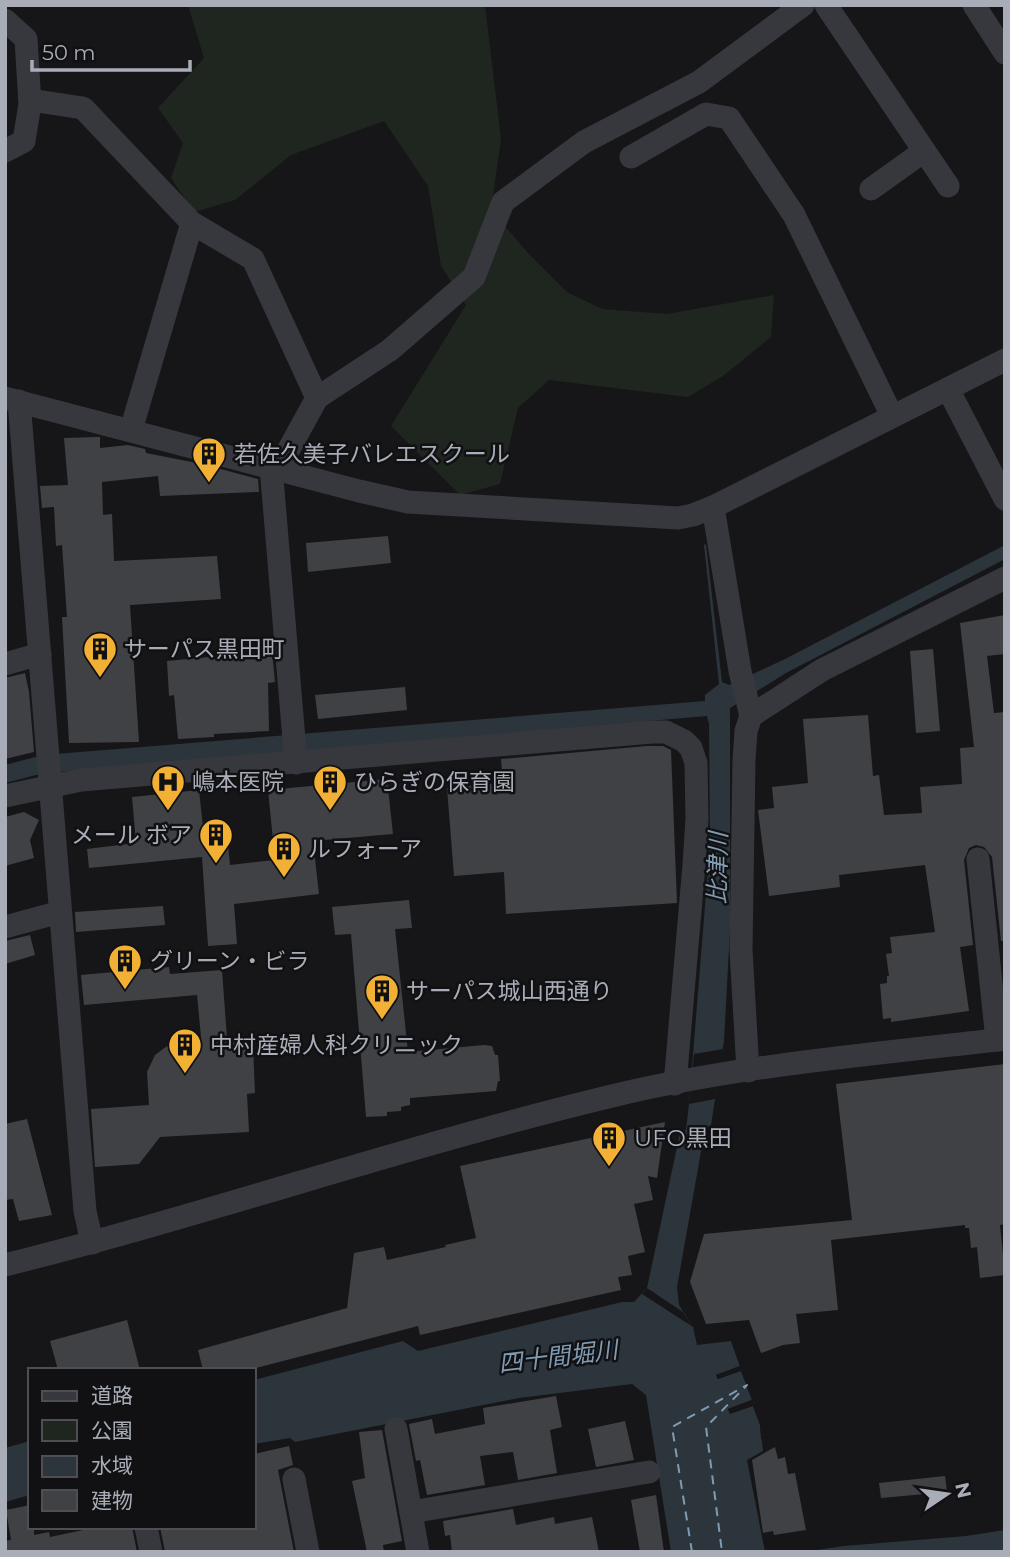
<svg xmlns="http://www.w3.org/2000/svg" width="1010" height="1557" viewBox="0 0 1010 1557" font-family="Montserrat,'Noto Sans JP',sans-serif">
<rect width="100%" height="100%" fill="#161618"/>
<polygon fill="#1e261f" points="188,5 485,5 501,139 491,210 527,252 567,292 602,309 667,314 774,295 771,337 723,376 688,397 549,380 518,408 500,484 460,495 391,426 466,305 441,266 428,186 384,121 291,155 235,200 194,212 171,178 183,143 158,108 204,58"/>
<g fill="#2c353c">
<polygon points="706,544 722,682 729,685 785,659 1005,545 1005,559 786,673 730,708 730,929 724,1041 711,1125 705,1129 677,1287 679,1305 693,1327 697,1345 731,1341 740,1366 716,1375 718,1379 741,1370 752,1400 728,1409 730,1413 753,1406 760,1425 763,1451 747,1460 765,1552 671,1552 646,1395 632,1384 519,1398 295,1442 290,1438 254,1444 254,1380 403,1341 418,1351 622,1302 634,1302 647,1288 680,1133 686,1130 689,1104 710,844 709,724 707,716 67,771 36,775 5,783 5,765 43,755 705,701 705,695 719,684 704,545"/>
<polygon points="30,1441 30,1495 5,1502 5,1448"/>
<polygon points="1005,1530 1005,1552 803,1552 844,1546 966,1536"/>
</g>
<g fill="#161618">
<polygon points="723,1049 715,1099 689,1104 694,1054"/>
<polygon points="647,1288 683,1312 693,1327 642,1294"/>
<polygon points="731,1341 735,1341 755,1399 763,1424 765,1439 761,1439 760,1425 753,1406 730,1414 728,1409 752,1400 741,1371 718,1379 716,1375 740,1366"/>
</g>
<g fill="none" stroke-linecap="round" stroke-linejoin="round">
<polyline stroke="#7f9bb3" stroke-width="2" stroke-dasharray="9 7" stroke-linecap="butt" points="692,1552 672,1427 747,1385 706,1427 722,1552"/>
</g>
<g fill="#404145">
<polygon points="97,437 100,437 100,448 128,445 145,449 146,453 202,464 258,479 259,492 160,496 158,476 102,482 103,515 112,514 114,561 217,556 221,599 130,605 139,742 69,743 62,617 67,617 62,545 56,546 54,507 42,508 40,486 68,485 64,438"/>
<polygon points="388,536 391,563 308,572 306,543"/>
<polygon points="1005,615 1005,654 987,656 994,713 1005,712 1005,941 1001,941 992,857 984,847 976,845 969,848 964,860 973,945 960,947 969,1011 891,1022 891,1018 883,1019 880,984 887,983 887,976 889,976 886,954 892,953 890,937 935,932 925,865 839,875 840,887 769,896 758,810 774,808 772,787 808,783 803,719 868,715 873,776 879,775 884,815 922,813 920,787 962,784 960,748 974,747 960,623"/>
<polygon points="933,649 940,731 916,733 910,651"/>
<polygon points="272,651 275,682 268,683 269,731 214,734 214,737 178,739 174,695 169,696 167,661"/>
<polygon points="25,673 29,692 34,752 5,759 5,678"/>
<polygon points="405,687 407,710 318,719 315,695"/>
<polygon points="647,746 663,746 671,750 677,903 506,914 504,872 454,876 447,788 503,783 501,759"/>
<polygon points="387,779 393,834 313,841 319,894 234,904 237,944 208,946 202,857 89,868 87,849 136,843 132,797 199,790 205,846 228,844 230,865 275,860 268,790"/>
<polygon points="24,812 39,820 30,840 34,858 5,866 5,817"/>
<polygon points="409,900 412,928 395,929 408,1052 484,1045 492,1046 495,1055 498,1055 500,1081 498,1081 496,1091 410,1098 410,1105 401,1107 401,1111 387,1112 387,1116 366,1117 351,934 335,935 332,907"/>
<polygon points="163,906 165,925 76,932 75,912"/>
<polygon points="30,935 35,955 5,964 5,941"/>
<polygon points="169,967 170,974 222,970 227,1038 249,1036 251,1047 253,1047 255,1093 247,1094 249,1132 160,1137 139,1164 95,1167 91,1109 149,1105 147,1072 155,1055 167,1046 175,1044 202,1047 197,995 84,1005 81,975"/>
<polygon points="1005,1064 1005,1224 1000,1225 1005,1275 980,1278 977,1247 971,1248 969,1228 965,1228 965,1225 831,1240 838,1310 796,1314 800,1343 783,1345 761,1353 749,1320 706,1324 690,1282 704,1234 852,1220 836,1084"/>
<polygon points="27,1119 52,1215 19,1221 13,1199 5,1200 5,1124"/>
<polygon points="665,1122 657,1178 648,1176 653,1200 634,1204 645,1252 628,1256 632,1275 618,1277 621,1290 420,1335 418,1326 248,1370 203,1370 198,1350 347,1308 354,1253 384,1247 387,1260 446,1247 445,1245 476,1238 460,1166"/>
<polygon points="127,1320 140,1370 58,1370 50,1341"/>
<polygon points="556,1396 562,1427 550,1430 557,1473 518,1480 513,1452 480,1456 485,1485 427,1495 420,1460 416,1461 409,1424 432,1419 435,1434 485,1424 483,1408"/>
<polygon points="625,1421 634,1460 596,1467 588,1429"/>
<polygon points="382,1430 402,1541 383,1545 384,1552 367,1552 352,1481 365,1478 359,1432"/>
<polygon points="289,1446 293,1465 278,1470 294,1552 165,1552 160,1527 254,1527 254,1454"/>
<polygon points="775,1447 778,1459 785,1457 788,1474 795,1473 806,1530 774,1535 773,1531 763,1533 752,1460"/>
<polygon points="945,1476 947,1492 881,1498 879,1483"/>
<polygon points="656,1495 664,1552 640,1552 631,1500"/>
<polygon points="30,1505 30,1527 34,1527 34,1535 49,1532 50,1537 88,1529 87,1527 132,1527 137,1552 5,1552 5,1541 11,1540 6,1510"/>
<polygon points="513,1509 516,1525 554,1517 555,1524 592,1517 599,1552 452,1552 450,1535 445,1536 443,1521"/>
</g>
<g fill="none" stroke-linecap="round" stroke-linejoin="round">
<g stroke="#37383d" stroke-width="23">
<polyline points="826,5 948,186"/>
<polyline points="974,5 1005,53"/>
<polyline points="5,20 26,39 30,104 24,141 5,151"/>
<polyline points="30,100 83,108 192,223 253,259 317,398 278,469"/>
<polyline points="631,157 706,114 729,118 794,215 892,416"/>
<polyline points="871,189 924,151"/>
<polyline points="948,389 1005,499"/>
<polyline points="5,398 359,491 408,502 678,518 693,515 713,507 1005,360"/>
<polyline points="317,398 390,350 474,277 503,202 584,142 699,82 803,5"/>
<polyline points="19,401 85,1211 92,1243"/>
<polyline points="131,430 192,223"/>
<polyline points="271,467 296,763"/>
<polyline points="713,507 740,671 751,716 746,731 744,760 741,950 748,1071"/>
<polyline points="5,664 40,654"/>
<polyline points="751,716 822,670 1005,578"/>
<polyline points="5,796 81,780 652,732 666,732 684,741 691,748 696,763 697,819 694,865 675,1084"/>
<polyline points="978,859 997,1040"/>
<polyline points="5,927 60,912"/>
<path d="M5,1265C209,1214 408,1145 612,1096C741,1065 874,1054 1005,1039"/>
<polyline points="396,1429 418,1552"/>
<polyline points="294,1479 308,1552"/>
<polyline points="411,1512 649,1472"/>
<polyline points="146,1527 151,1552"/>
</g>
</g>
<defs>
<g id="building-pin" transform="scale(1.75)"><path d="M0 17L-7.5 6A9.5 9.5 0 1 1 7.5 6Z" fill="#f2b134" stroke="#111113"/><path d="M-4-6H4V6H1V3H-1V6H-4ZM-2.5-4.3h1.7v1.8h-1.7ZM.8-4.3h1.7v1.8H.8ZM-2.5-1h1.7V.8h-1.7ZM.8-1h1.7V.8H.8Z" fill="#111"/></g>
<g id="hospital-pin" transform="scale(1.75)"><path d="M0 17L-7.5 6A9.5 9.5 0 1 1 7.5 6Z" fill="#f2b134" stroke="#111113"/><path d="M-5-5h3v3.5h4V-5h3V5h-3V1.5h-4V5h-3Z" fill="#111"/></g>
</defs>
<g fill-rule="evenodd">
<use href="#building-pin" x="209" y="454"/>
<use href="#building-pin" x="100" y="649"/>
<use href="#hospital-pin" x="168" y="782"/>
<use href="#building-pin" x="330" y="782"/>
<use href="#building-pin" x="216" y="835"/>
<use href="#building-pin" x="284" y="849"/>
<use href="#building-pin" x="125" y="961"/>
<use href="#building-pin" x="382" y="991"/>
<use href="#building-pin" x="185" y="1045"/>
<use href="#building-pin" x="609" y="1138"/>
</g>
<g text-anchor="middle" stroke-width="5" stroke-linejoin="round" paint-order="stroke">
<g font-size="23" fill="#a8adb8" stroke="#111113" text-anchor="start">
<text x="234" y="462">若佐久美子バレエスクール</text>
<text x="124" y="657">サーパス黒田町</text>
<text x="192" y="790">嶋本医院</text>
<text x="354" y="790">ひらぎの保育園</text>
<text x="192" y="843" text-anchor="end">メール ボア</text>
<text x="308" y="857">ルフォーア</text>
<text x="150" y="969">グリーン・ビラ</text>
<text x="406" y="999">サーパス城山西通り</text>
<text x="210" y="1053">中村産婦人科クリニック</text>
<text x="634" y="1146">UFO黒田</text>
</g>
<g font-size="24" font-style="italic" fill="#7f9bb3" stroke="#111113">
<text transform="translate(718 868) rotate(-89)" y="8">比津川</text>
<text transform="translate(558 1357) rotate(-7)" y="8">四十間堀川</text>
</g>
</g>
<rect width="1010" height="1557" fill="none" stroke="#a8adb8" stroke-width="14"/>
<rect x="28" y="1368" width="228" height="161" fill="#111113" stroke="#4d4f55" stroke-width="2"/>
<rect x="42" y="1391" width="35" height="10" fill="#37383d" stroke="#4d4f55" stroke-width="2"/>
<text x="91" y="1403" font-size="21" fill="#a8adb8">道路</text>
<rect x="42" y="1420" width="35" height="21" fill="#1e261f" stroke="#4d4f55" stroke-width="2"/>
<text x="91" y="1438" font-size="21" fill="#a8adb8">公園</text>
<rect x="42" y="1456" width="35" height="21" fill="#2c353c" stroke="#4d4f55" stroke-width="2"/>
<text x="91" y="1473" font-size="21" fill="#a8adb8">水域</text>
<rect x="42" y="1490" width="35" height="21" fill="#404145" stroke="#4d4f55" stroke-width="2"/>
<text x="91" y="1508" font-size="21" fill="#a8adb8">建物</text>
<g transform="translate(947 1494) rotate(77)" stroke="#111113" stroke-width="5" paint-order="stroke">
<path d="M0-5L12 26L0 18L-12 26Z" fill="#a8adb8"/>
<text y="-10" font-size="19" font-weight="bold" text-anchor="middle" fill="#a8adb8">N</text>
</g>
<path d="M32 60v10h158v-10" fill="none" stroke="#a8adb8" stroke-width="3.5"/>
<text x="42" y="60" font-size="21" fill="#a8adb8" stroke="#111113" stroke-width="5" paint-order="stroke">50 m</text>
</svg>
